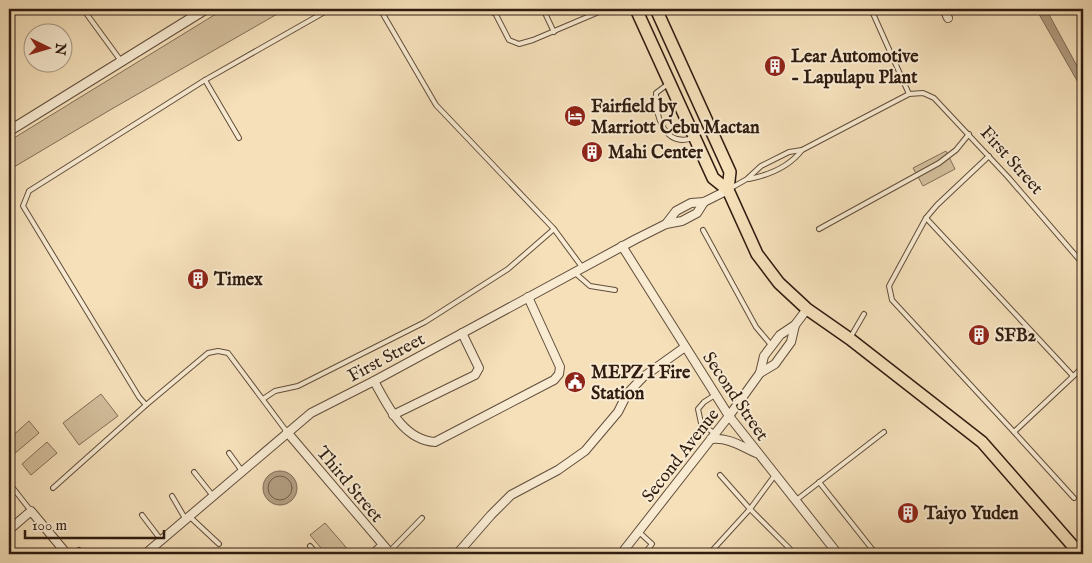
<svg xmlns="http://www.w3.org/2000/svg" width="1092" height="563" viewBox="0 0 1092 563" font-family="'IM FELL English',serif">
<rect width="100%" height="100%" fill="#f5e0ba"/>
<filter id="stains"><feTurbulence type="fractalNoise" baseFrequency=".004" numOctaves="4"/><feColorMatrix values="0 0 0 0 .2 0 0 0 0 .09 0 0 0 0 .02 0 0 0 .5 -.17"/></filter>
<radialGradient id="worn" r=".72"><stop offset=".6" stop-color="#630" stop-opacity="0"/><stop offset="1" stop-color="#630" stop-opacity=".3"/></radialGradient>
<g fill="#d4bf9d" stroke="#826e57">
<polygon points="224,9 286,9 110,110 9,170 9,141"/>
<polygon points="946,151 955,169 923,186 913,168"/>
<polygon points="101,394 118,416 79,445 63,423"/>
<polygon points="29,421 39,433 14,454 9,448 9,439"/>
<polygon points="47,442 57,453 31,475 22,464"/>
<polygon points="325,523 351,553 350,554 326,554 310,535"/>
</g>
<g fill="#b29d81" stroke="#7e6954">
<polygon points="1036,9 1046,9 1083,77 1083,91"/>
<circle cx="280" cy="488" r="17"/>
</g>
<g fill="none" stroke-linecap="round" stroke-linejoin="round">
<circle stroke="#715c49" stroke-width="1" cx="280" cy="488" r="12"/>
<g stroke="#614d3b" stroke-width="6">
<g id="service">
<polyline points="83,9 121,61"/>
<polyline points="380,9 436,105 554,229 582,267"/>
<polyline points="442,9 443,11"/>
<polyline points="493,9 509,40 519,44 533,40 606,9"/>
<polyline points="543,9 554,32"/>
<polyline points="612,9 615,9"/>
<polyline points="871,9 909,94"/>
<polyline points="494,13 503,9"/>
<polyline points="205,80 239,138"/>
<path d="M668,84L656,93C655,115 664,148 693,138"/>
<polyline points="989,156 937,205 926,218 889,286 892,300 1014,432 1083,367"/>
<path d="M749,179C769,175 789,167 802,150"/>
<polyline points="731,188 747,179 761,166 789,152 802,150 909,94 923,93 934,98 1008,177 1083,264"/>
<polyline points="926,218 1073,376"/>
<polyline points="819,229 939,163 956,150 969,134"/>
<polyline points="703,230 756,327 772,346"/>
<polyline points="574,272 590,286 615,290"/>
<polyline points="850,338 864,314"/>
<polyline points="263,399 275,391 298,386 425,322 508,269 554,229"/>
<polyline points="287,432 228,353 218,351 208,353 146,405 139,397 23,206 29,191 205,80 330,9"/>
<polyline points="1014,432 1074,498"/>
<polyline points="715,434 701,423 698,409 704,402 715,395"/>
<polyline points="229,453 242,471"/>
<polyline points="194,472 213,496"/>
<polyline points="720,475 750,509 795,554"/>
<polyline points="819,482 876,554"/>
<polyline points="9,483 31,511"/>
<polyline points="53,488 146,405"/>
<polyline points="172,496 186,520"/>
<polyline points="795,501 884,432"/>
<polyline points="9,515 15,524"/>
<polyline points="142,515 161,540"/>
<polyline points="189,516 219,544"/>
<polyline points="639,532 652,544 644,554"/>
<polyline points="310,546 317,554"/>
<polyline points="389,552 422,518"/>
<polyline points="74,554 79,550"/>
<polyline points="370,554 381,544"/>
<polyline points="709,554 750,509 775,475"/>
</g>
</g>
<g stroke="#614d3b" stroke-width="10">
<g id="minor">
<polyline points="944,9 948,18"/>
<polyline points="666,224 676,211 691,203 704,202 728,190"/>
<polyline points="622,246 729,416 838,554"/>
<polyline points="760,373 775,364 791,342 795,325 807,309"/>
<path d="M374,381C388,406 403,440 435,442L554,380L559,374L560,367L528,297"/>
<polyline points="393,415 475,375 479,368 462,333"/>
<polyline points="287,432 391,554"/>
<path d="M711,439C728,437 741,446 756,453"/>
<polyline points="9,530 31,511 67,554"/>
<polyline points="145,554 311,413 374,381 636,239 666,224 682,221 697,213 704,202"/>
<polyline points="457,554 491,515 511,495 558,470 585,451 618,412 627,394 643,377 685,347"/>
<polyline points="621,554 729,416 760,373 764,356 780,335 795,325"/>
</g>
</g>
<g stroke="#614d3b" stroke-width="11">
<polyline id="tertiary" points="9,131 206,9"/>
</g>
<g stroke="#301c11" stroke-width="14">
<g id="primary">
<polyline points="636,9 713,178 728,190"/>
<polyline points="656,9 730,172 728,190 757,254 779,283 807,309 850,339 982,442 1080,554"/>
</g>
</g>
<use href="#service" stroke="#f8ebd2" stroke-width="4"/>
<use href="#minor" stroke="#f8ebd2" stroke-width="8"/>
<use href="#tertiary" stroke="#f8ebd2" stroke-width="9"/>
<use href="#primary" stroke="#f5e0ba" stroke-width="11"/>
</g>
<defs>
<g id="building-disc" transform="scale(1.125)"><circle r="9.5" fill="#8f2418" stroke="#f8ebd2"/><path d="M-4-6H4V6H1V3H-1V6H-4ZM-2.5-4.3h1.7v1.8h-1.7ZM.8-4.3h1.7v1.8H.8ZM-2.5-1h1.7V.8h-1.7ZM.8-1h1.7V.8H.8Z" fill="#fff"/></g>
<g id="hotel-disc" transform="scale(1.125)"><circle r="9.5" fill="#8f2418" stroke="#f8ebd2"/><path d="M-6-4.5h1.5V1H6V5H4.5V3h-9V5H-6ZM-4 0a1.8 1.8 0 1 1 3.6 0ZM.5 0V-2.5h3Q6-2.5 6 0Z" fill="#fff"/></g>
<g id="civic-disc" transform="scale(1.125)"><circle r="9.5" fill="#8f2418" stroke="#f8ebd2"/><path d="M-.6-6.5H3V-4.5H.6V-3L4-1V1h2V6H-6V1h2V-1L-.6-3ZM-1.2 2.5V6h2.4V2.5Z" fill="#fff"/></g>
</defs>
<g fill-rule="evenodd">
<use href="#building-disc" x="775" y="66"/>
<use href="#hotel-disc" x="575" y="116"/>
<use href="#building-disc" x="592" y="152"/>
<use href="#building-disc" x="198" y="279"/>
<use href="#building-disc" x="979" y="335"/>
<use href="#civic-disc" x="575" y="382"/>
<use href="#building-disc" x="908" y="513"/>
</g>
<g text-anchor="middle" stroke-width="4" stroke-linejoin="round" paint-order="stroke">
<g font-size="18" font-weight="bold" fill="#301c11" stroke="#f8ebd2" text-anchor="start">
<text x="791" y="62">Lear Automotive<tspan x="791" dy="21">- Lapulapu Plant</tspan></text>
<text x="591" y="112">Fairfield by<tspan x="591" dy="21">Marriott Cebu Mactan</tspan></text>
<text x="608" y="158">Mahi Center</text>
<text x="214" y="285">Timex</text>
<text x="995" y="341">SFB2</text>
<text x="591" y="378">MEPZ I Fire<tspan x="591" dy="21">Station</tspan></text>
<text x="924" y="519">Taiyo Yuden</text>
</g>
<g font-size="18" fill="#301c11" stroke="#f8ebd2">
<text transform="translate(1012 160) rotate(48)" y="6">First Street</text>
<text transform="translate(386 357) rotate(-28)" y="6">First Street</text>
<text transform="translate(736 396) rotate(56)" y="6">Second Street</text>
<text transform="translate(680 455) rotate(-52)" y="6">Second Avenue</text>
<text transform="translate(350 484) rotate(50)" y="6">Third Street</text>
</g>
</g>
<rect width="1092" height="563" fill="none" stroke="#f5e0ba" stroke-width="30"/>
<rect x="10" y="10" width="1072" height="543" fill="none" stroke="#301c11" stroke-width="2.5"/>
<rect x="15" y="15" width="1062" height="533" fill="none" stroke="#301c11"/>
<g transform="translate(48 48) rotate(95)"><circle r="24" fill="#f8ebd2" stroke="#a89885"/>
<path d="M0-4L9 19L0 12L-9 19Z" fill="#8f2418"/>
<text y="-8" font-size="14" font-weight="bold" text-anchor="middle" fill="#301c11">N</text>
</g>
<path d="M25 530v8h139v-8" fill="none" stroke="#301c11" stroke-width="2.5"/>
<text x="32" y="530" font-size="15" fill="#301c11" stroke="#f8ebd2" stroke-width="4" paint-order="stroke">100 m</text>
<rect width="100%" height="100%" filter="url(#stains)"/>
<rect width="100%" height="100%" fill="url(#worn)"/>
</svg>
